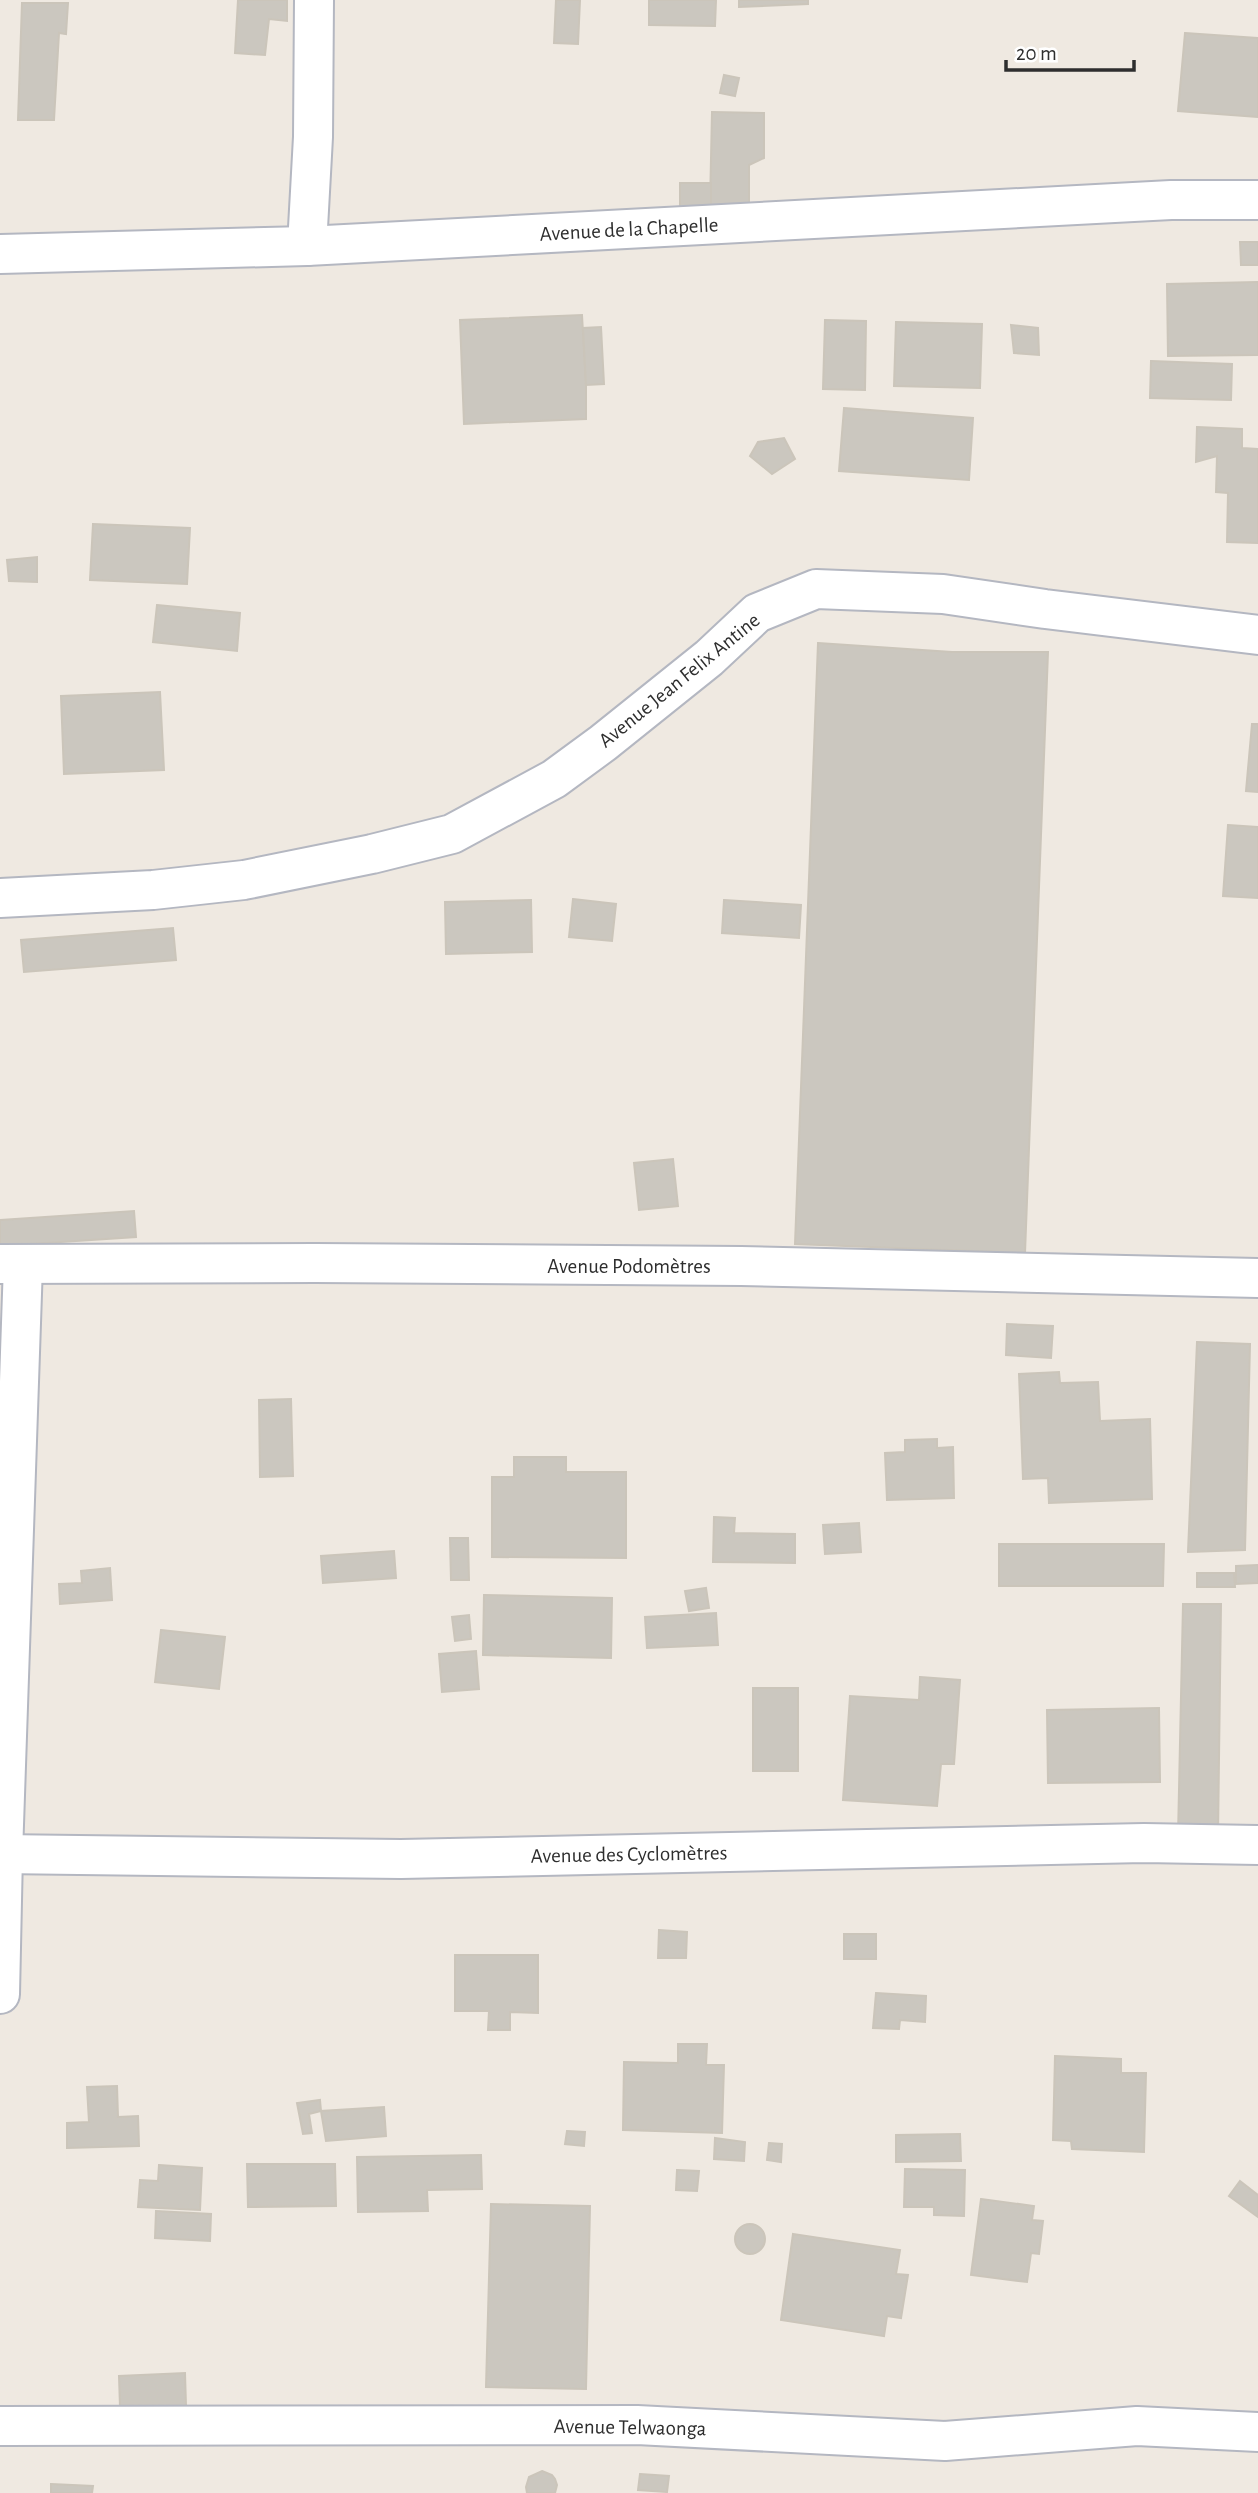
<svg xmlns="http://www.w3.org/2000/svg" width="1258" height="2493" viewBox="0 0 1258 2493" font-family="'Alegreya Sans',sans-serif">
<rect width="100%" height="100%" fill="#efe9e1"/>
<g fill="#cbc7bf" stroke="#cbc5ba" stroke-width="2">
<polygon points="238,0 287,0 287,21 269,19 265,55 235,53"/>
<polygon points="556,0 580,0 578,44 554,43"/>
<polygon points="649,0 716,0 715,26 649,25"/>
<polygon points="739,0 808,0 808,4 739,7"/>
<polygon points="22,3 68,3 66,34 59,33 54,120 18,120"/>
<polygon points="1185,33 1258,38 1258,117 1178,111"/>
<polygon points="724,75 739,78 735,96 720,93"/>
<polygon points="712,112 764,113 764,158 749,165 749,206 710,205"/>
<rect x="680" y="183" width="31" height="30"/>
<polygon points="1240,242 1258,242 1258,265 1241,265"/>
<polygon points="1258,282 1258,355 1168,356 1167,284"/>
<polygon points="582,315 586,385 586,419 464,424 460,320"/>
<polygon points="825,320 866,321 865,390 823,389"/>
<polygon points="896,322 982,324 980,388 894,386"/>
<polygon points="1011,325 1038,328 1039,355 1014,353"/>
<polygon points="601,327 604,384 586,385 583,328"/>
<polygon points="1151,361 1232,364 1231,400 1150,398"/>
<polygon points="844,408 973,418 969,480 839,471"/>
<polygon points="1197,427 1242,429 1242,448 1258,449 1258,543 1227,542 1228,493 1216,492 1217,456 1196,462"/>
<polygon points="784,438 795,459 772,474 750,456 758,442"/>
<polygon points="93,524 190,528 187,584 90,580"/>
<polygon points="37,557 37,582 9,581 7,560"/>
<polygon points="157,605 240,613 237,651 153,642"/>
<polygon points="818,643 952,652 1048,652 1025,1253 795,1244"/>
<polygon points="160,692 164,770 64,774 61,696"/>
<polygon points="1252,724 1258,724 1258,792 1246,791"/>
<polygon points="1228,825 1258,827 1258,898 1223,896"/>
<polygon points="573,899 616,904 612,941 569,937"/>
<polygon points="531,900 532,952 446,954 445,902"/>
<polygon points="724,900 801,905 799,938 722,933"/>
<polygon points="173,928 176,960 24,972 21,940"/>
<polygon points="673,1159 678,1206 639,1210 634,1163"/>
<polygon points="134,1211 136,1237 0,1246 0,1220"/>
<polygon points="1007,1324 1053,1326 1051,1358 1006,1355"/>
<polygon points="1197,1342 1250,1344 1245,1550 1188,1552"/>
<polygon points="1059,1372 1060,1383 1098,1382 1100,1421 1150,1419 1152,1499 1049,1503 1048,1478 1023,1479 1019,1374"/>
<polygon points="291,1399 293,1476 260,1477 259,1400"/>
<polygon points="937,1439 937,1448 953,1447 954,1498 887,1500 885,1453 905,1452 905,1440"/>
<polygon points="514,1457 566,1457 566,1472 626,1472 626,1558 492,1557 492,1477 514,1477"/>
<polygon points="714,1517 735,1518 734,1533 795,1534 795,1563 713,1562"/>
<polygon points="859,1523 861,1552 825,1554 823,1525"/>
<polygon points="450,1538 468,1538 469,1580 451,1580"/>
<polygon points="999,1544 1164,1544 1163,1586 999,1586"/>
<polygon points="394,1551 396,1578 323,1583 321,1556"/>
<polygon points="1258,1565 1258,1583 1236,1584 1236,1566"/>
<polygon points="110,1568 112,1600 60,1604 59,1584 82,1583 81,1571"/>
<polygon points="1197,1573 1234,1573 1235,1587 1197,1587"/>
<polygon points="706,1588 709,1608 689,1611 685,1591"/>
<polygon points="484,1595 612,1598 611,1658 483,1655"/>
<polygon points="1183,1604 1221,1604 1218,1836 1178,1836"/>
<polygon points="716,1613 718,1645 647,1648 645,1617"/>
<polygon points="469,1615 471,1639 455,1641 452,1617"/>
<polygon points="161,1630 225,1637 219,1689 155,1682"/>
<polygon points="476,1651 479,1689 442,1692 439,1654"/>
<polygon points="920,1677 960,1680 954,1764 941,1764 937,1806 843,1800 850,1696 919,1700"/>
<rect x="753" y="1688" width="45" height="83"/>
<polygon points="1159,1708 1160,1782 1048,1783 1047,1710"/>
<polygon points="659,1930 687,1932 686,1958 658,1958"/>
<rect x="844" y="1934" width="32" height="25"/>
<polygon points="455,1955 538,1955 538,2013 510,2012 510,2030 488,2030 489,2011 455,2011"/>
<polygon points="876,1993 926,1996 925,2022 900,2020 899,2029 873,2028"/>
<polygon points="678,2044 707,2044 706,2065 724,2065 722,2133 623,2130 624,2062 678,2063"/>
<polygon points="1055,2056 1121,2059 1121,2073 1146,2073 1144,2152 1072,2149 1071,2141 1053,2140"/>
<polygon points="117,2086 118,2117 138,2116 139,2146 67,2148 67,2123 89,2122 87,2087"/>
<polygon points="320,2100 321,2111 309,2114 312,2133 303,2134 297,2103"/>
<polygon points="384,2107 386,2136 326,2141 321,2111"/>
<polygon points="567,2131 585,2132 584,2146 565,2144"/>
<polygon points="960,2134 961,2161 896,2162 896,2135"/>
<polygon points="715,2138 745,2142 744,2161 714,2159"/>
<polygon points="769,2143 782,2144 781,2162 767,2160"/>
<polygon points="481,2155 482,2189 427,2190 428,2211 358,2212 357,2157"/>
<polygon points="247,2164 335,2164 336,2206 248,2207"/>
<polygon points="159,2165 202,2168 200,2210 138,2207 140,2180 158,2181"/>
<polygon points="905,2169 965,2170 964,2216 934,2215 934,2207 904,2207"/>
<polygon points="677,2170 699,2171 697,2191 676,2190"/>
<polygon points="1240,2181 1258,2195 1258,2217 1229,2196"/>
<polygon points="981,2199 1034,2206 1032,2220 1043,2221 1039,2254 1031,2253 1027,2282 971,2275"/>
<polygon points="491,2204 590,2206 586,2389 486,2387"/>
<polygon points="156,2211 211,2214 210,2241 155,2238"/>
<circle cx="750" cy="2239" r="15"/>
<polygon points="793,2234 900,2250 896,2274 908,2275 901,2318 887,2316 884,2336 781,2320"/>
<polygon points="185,2373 186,2406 120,2407 119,2376"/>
<polygon points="542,2471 552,2475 555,2479 557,2485 555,2493 527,2493 526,2487 529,2477"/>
<polygon points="640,2474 669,2476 667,2492 638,2490"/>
<polygon points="51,2484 93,2486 92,2493 51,2493"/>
</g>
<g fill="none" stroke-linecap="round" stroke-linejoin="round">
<g stroke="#b4b7c1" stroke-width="42">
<g id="minor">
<polyline points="307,246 313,137 314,0"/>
<polyline points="0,254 307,246 1171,200 1258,200"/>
<polyline points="0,898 153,890 244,880 372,854 452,834 554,779 603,743 709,658 757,613 816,589 943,594 1045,609 1258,635"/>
<polyline points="0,1264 315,1263 741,1266 1258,1278"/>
<polyline points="0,1854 401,1859 1144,1843 1258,1845"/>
<polyline points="0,1994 3,1854 23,1264"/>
<polyline points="0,2426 637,2425 945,2441 1137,2426 1258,2432"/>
</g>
</g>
<use href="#minor" stroke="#fff" stroke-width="38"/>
</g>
<g text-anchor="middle" stroke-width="6" stroke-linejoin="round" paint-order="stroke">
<g font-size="21" fill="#2e2e2e" stroke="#fff">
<text transform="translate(629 229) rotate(-3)" y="7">Avenue de la Chapelle</text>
<text transform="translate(679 680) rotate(-39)" y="7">Avenue Jean Felix Antine</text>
<text x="629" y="1273">Avenue Podomètres</text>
<text transform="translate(629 1854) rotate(-1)" y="7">Avenue des Cyclomètres</text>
<text transform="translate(630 2427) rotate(1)" y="7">Avenue Telwaonga</text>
</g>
</g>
<path d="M1006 60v10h128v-10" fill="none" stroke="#2e2e2e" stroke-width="3.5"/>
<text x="1016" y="60" font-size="21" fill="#2e2e2e" stroke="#ffffff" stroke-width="5" paint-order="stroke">20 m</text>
</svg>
